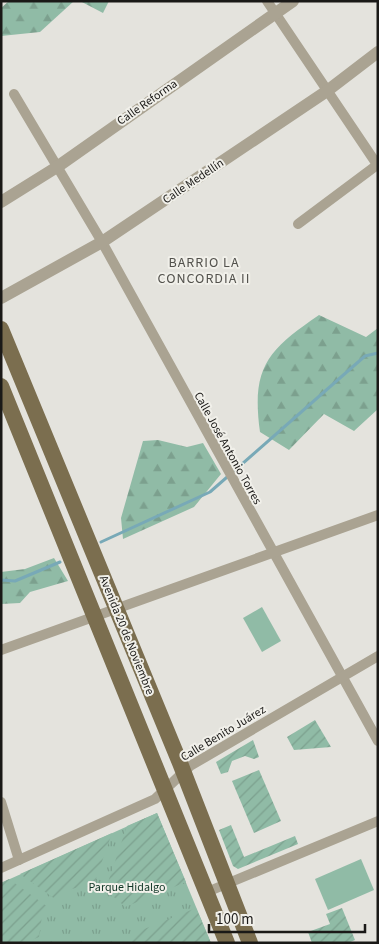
<svg xmlns="http://www.w3.org/2000/svg" width="379" height="944" viewBox="0 0 379 944" font-family="'Source Sans 3',sans-serif">
<defs>
<pattern id="forest-firs" width="22" height="20" patternUnits="userSpaceOnUse" patternTransform="scale(1.25)"><rect width="22" height="20" fill="#90bba6"/><path d="M5 1l3.5 6h-7zM16 11l3.5 6h-7z" fill="#7ca08e"/></pattern>
<pattern id="park-tufts" width="24" height="20" patternUnits="userSpaceOnUse" patternTransform="scale(1.25)"><rect width="24" height="20" fill="#90bba6"/><path d="M3 7l-1-3M5 7V3M7 7l1-3M15 17l-1-3M17 17v-4M19 17l1-3" fill="none" stroke="#7ca08e"/></pattern>
<pattern id="garden-furrows" width="10" height="10" patternUnits="userSpaceOnUse" patternTransform="scale(1.25)"><rect width="10" height="10" fill="#90bba6"/><path d="M-1 1l2-2M0 10L10 0M9 11l2-2" fill="none" stroke="#7ca08e"/></pattern>
</defs>
<rect width="100%" height="100%" fill="#e4e3dd"/>
<g fill="url(#forest-firs)">
<polygon points="9,1 74,1 40,32 1,36 1,8"/>
<polygon points="80,1 109,1 103,13"/>
<path d="M319,315L366,337L378,328V409L354,431L324,414L289,450L260,432C251,367 268,350 319,315Z"/>
<polygon points="158,440 187,447 203,443 221,474 194,507 123,539 121,518 143,441"/>
<polygon points="54,558 68,581 30,592 20,603 1,604 1,572 25,569"/>
</g>
<polygon fill="url(#park-tufts)" points="157,813 211,943 1,943 1,883"/>
<g fill="url(#garden-furrows)">
<polygon points="315,720 331,747 294,750 287,737"/>
<polygon points="253,740 259,757 254,759 245,756 232,761 228,772 221,774 216,762"/>
<polygon points="259,770 281,821 254,833 232,781"/>
<polygon points="157,813 186,882 125,907 118,900 105,891 127,826"/>
<polygon points="231,825 244,857 295,836 298,844 238,869 233,866 219,830"/>
<path d="M112,833L93,887C79,885 65,890 55,899L20,874Z"/>
<polygon points="9,879 48,907 42,916 39,937 25,943 1,943 1,883"/>
<polygon points="196,908 211,943 132,943 132,934"/>
<polygon points="342,908 355,940 348,943 312,943 308,932 330,924 326,914"/>
</g>
<g fill="#90bba6">
<polygon points="262,607 281,641 262,652 243,618"/>
<polygon points="361,859 374,890 328,910 315,879"/>
</g>
<g fill="none" stroke-linecap="round" stroke-linejoin="round">
<g stroke="#78a9b7" stroke-width="3">
<polyline points="101,542 210,492 365,356 378,353"/>
<polyline points="1,580 15,581 60,562"/>
</g>
<g stroke="#aaa392" stroke-width="10">
<polyline points="267,1 378,166"/>
<polyline points="14,94 102,242 378,741"/>
<polyline points="298,224 377,165"/>
<polyline points="1,650 378,515"/>
<polyline points="1,802 19,860"/>
<polyline points="1,868 155,799 190,766 378,656"/>
<polyline points="207,892 378,821"/>
</g>
<g stroke="#aaa392" stroke-width="12">
<polyline points="1,202 57,167 293,1"/>
<polyline points="1,298 102,242 327,91 378,52"/>
</g>
<g stroke="#7b6e4f" stroke-width="16">
<polyline points="1,329 180,763 250,943"/>
<polyline points="1,386 227,943"/>
</g>
</g>
<g text-anchor="middle" stroke-width="4" stroke-linejoin="round" paint-order="stroke">
<g font-size="12" fill="#1a1917" stroke="#f1f0ea">
<text transform="translate(147 102) rotate(-35)" y="4">Calle Reforma</text>
<text transform="translate(193 181) rotate(-34)" y="4">Calle Medellín</text>
<text transform="translate(228 448) rotate(61)" y="4">Calle José Antonio Torres</text>
<text transform="translate(127 635) rotate(68)" y="4">Avenida 20 de Noviembre</text>
<text transform="translate(223 733) rotate(-31)" y="4">Calle Benito Juárez</text>
</g>
<g font-size="12" fill="#103626" stroke="#f1f0ea">
<text x="127" y="891">Parque Hidalgo</text>
</g>
<g font-size="14" letter-spacing="1" fill="#53524d" stroke="#f1f0ea">
<text x="204" y="267">BARRIO LA<tspan x="204" dy="16">CONCORDIA II</tspan></text>
</g>
</g>
<rect width="379" height="944" fill="none" stroke="#1a1917" stroke-width="5"/>
<path d="M209 924v8h156v-8" fill="none" stroke="#1a1917" stroke-width="2.5"/>
<text x="216" y="924" font-size="15" fill="#1a1917" stroke="#f1f0ea" stroke-width="4" paint-order="stroke">100 m</text>
</svg>
